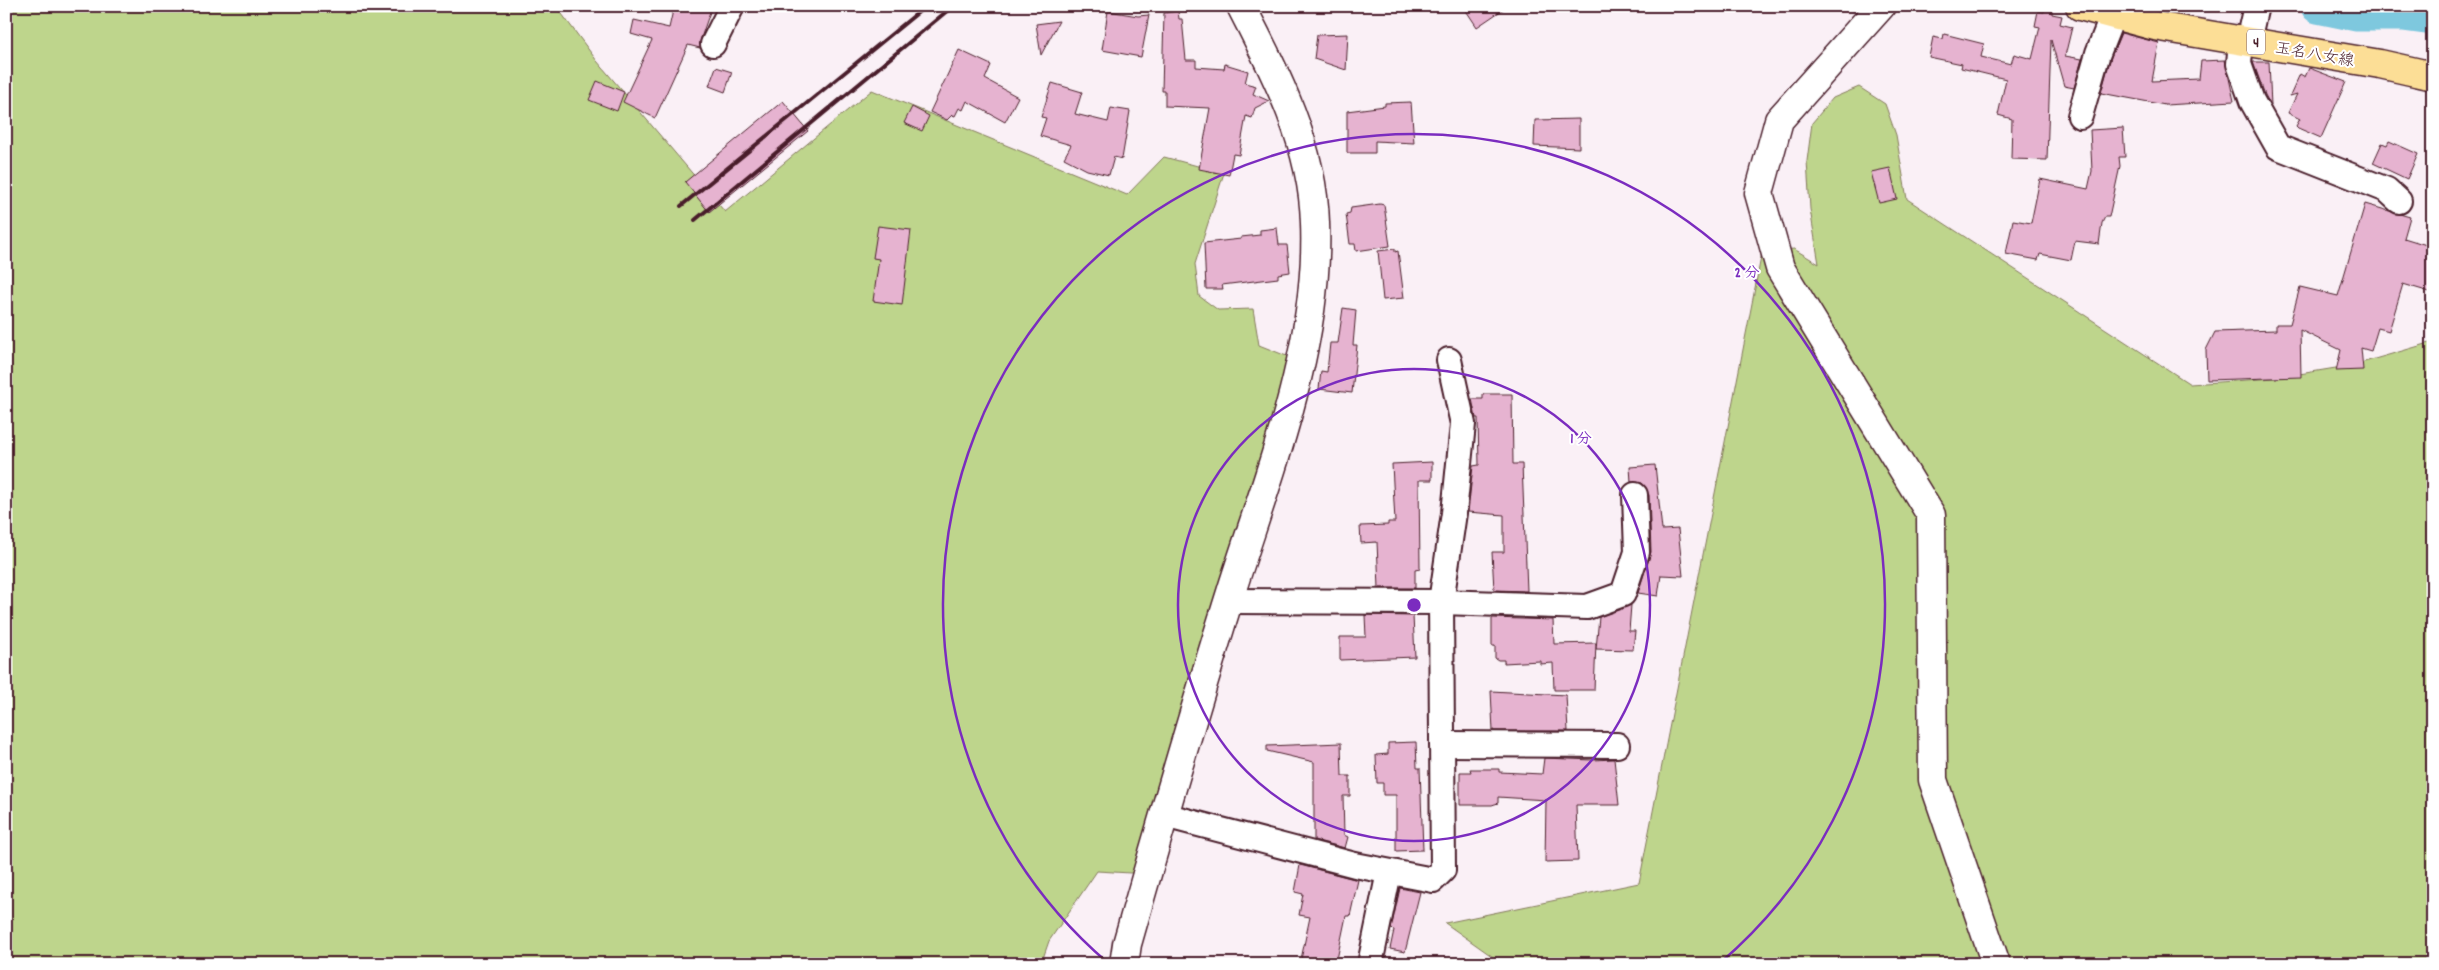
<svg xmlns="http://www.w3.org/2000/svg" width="2439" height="970" viewBox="0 0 2439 970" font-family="Dekko,'Klee One',sans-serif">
<rect width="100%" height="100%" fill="#faf0f6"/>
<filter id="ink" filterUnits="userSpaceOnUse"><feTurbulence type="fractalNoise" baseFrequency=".02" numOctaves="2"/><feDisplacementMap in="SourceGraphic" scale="10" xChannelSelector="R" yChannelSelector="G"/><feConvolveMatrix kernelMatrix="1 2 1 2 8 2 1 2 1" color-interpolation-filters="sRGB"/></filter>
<g filter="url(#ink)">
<g fill="#bed58c" stroke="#847a5c">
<polygon points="6,6 556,6 597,61 725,212 872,90 1127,195 1164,157 1224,173 1195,264 1199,296 1218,310 1253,309 1259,345 1299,361 1147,874 1097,871 1049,941 1041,964 6,964"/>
<polygon points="1859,87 1885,104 1896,135 1907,199 2190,384 2275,378 2354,365 2433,342 2433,964 1503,964 1445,923 1639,883 1762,252 1794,249 1819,264 1810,209 1807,161 1812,123 1833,98"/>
</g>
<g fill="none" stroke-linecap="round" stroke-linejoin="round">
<polyline stroke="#7ec8de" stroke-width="35" points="2318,6 2357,14 2403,14 2433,18"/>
</g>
<g fill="#e6b3d0" stroke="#4a1f2b">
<polygon points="674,6 712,6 701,38 700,48 688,45 655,118 623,102 652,40 631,34 634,20 669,28"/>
<polygon points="1463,6 1508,6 1477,27"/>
<polygon points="2045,7 2052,8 2052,14 2062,16 2060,24 2072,27 2065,56 2082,59 2074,88 2064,86 2051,40 2047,160 2011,159 2012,119 1998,115 2006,79 1961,68 1962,64 1929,57 1933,37 1943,39 1944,34 1984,44 1981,57 2011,64 2014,54 2032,59 2040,27 2035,26 2038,11 2044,12"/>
<polygon points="1108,11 1138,16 1149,15 1141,57 1102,50"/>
<polygon points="1178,11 1179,19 1182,19 1186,60 1196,60 1196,67 1224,69 1225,64 1248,71 1245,83 1256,86 1253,94 1269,101 1255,108 1252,118 1246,116 1239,155 1233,154 1229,175 1199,169 1210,108 1165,106 1165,91 1162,91 1164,13"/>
<polygon points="1059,21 1041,55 1036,24"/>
<polygon points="2121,33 2159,43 2152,81 2199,79 2201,61 2225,60 2234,101 2165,105 2101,93 2111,57"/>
<polygon points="1348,34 1346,70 1314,59 1317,35"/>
<polygon points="959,50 991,65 985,79 1018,97 1005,122 967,101 963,110 959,108 955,116 952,115 947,120 930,112"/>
<polygon points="2253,62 2269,62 2271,106 2265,95"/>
<polygon points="716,67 732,72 725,92 709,86"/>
<polygon points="2309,68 2346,82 2321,138 2298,128 2296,126 2300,119 2288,113 2297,94 2290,96 2300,74 2305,77"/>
<polygon points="597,81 624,92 617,111 589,100"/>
<polygon points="1052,83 1082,92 1075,114 1108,122 1111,108 1130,111 1122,159 1114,157 1109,175 1087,170 1064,158 1071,145 1040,136 1046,118 1041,117"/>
<polygon points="783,101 808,131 709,212 685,182"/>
<polygon points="1411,102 1414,143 1375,141 1375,153 1347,153 1347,111 1385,106 1385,103"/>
<polygon points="912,107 929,116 922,131 904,123"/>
<polygon points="1579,119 1579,148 1534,146 1535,120"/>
<polygon points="2123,128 2125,157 2119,157 2120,166 2109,217 2105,217 2102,223 2099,244 2075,241 2071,260 2040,254 2038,260 2006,254 2013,220 2031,223 2040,179 2088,189 2092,171 2090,130"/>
<polygon points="2389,141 2418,154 2407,179 2373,163 2382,143 2387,145"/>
<polygon points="1890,168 1897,199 1879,203 1871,172"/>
<polygon points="1380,204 1384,205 1390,246 1356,251 1355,244 1350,244 1346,214 1350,213 1351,208"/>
<polygon points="2365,204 2410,217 2404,238 2433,247 2433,293 2403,284 2389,331 2378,328 2371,351 2361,348 2363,370 2336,371 2341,350 2300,330 2301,377 2207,380 2206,350 2215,332 2276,330 2276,324 2290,324 2300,287 2338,296"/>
<polygon points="878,226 911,230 902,305 873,301 879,259 873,258"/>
<polygon points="1277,228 1279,245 1287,245 1290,272 1278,274 1278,278 1222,285 1223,289 1206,289 1204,243 1241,239 1241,237 1260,235 1260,230"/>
<polygon points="1395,249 1395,252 1398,251 1404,298 1383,300 1378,251"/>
<polygon points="1343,308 1356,310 1353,345 1357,345 1352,393 1319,389 1321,371 1327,372 1330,343 1338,343"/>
<polygon points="1483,394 1512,394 1513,464 1522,464 1527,591 1494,590 1492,552 1504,552 1504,515 1468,512 1473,466 1479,465 1478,418 1476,418 1472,399 1483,399"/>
<polygon points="1432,462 1432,480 1419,480 1420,569 1415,570 1415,588 1379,588 1377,542 1361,543 1360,526 1388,525 1388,522 1395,522 1392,464"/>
<polygon points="1655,465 1662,530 1678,529 1683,576 1661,575 1658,596 1638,593 1651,552 1649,495 1642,483 1631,482 1630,467"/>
<polygon points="1631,605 1629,631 1635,631 1633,650 1596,649 1599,617"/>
<polygon points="1365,615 1413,616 1415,657 1340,660 1340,637 1366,637"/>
<polygon points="1492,618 1553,620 1554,644 1596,643 1594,690 1554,690 1553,663 1540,664 1540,661 1504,663 1504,660 1498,660 1495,658 1495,646 1492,646"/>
<polygon points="1491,691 1566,695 1568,731 1493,731"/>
<polygon points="1416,742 1417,768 1420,768 1423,850 1396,851 1396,795 1383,795 1383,783 1377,783 1376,755 1388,754 1388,743"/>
<polygon points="1341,743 1342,776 1350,776 1350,796 1343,796 1344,835 1348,837 1345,848 1314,840 1314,762 1267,751 1267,746"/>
<polygon points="1544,758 1593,760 1614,759 1619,805 1576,805 1578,861 1545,862 1546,800 1498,797 1498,803 1492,805 1460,805 1460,772 1471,772 1470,769 1499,769 1499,772 1542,774"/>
<polygon points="1300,865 1358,880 1350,916 1346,916 1336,964 1300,964 1310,917 1299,915 1303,894 1295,892"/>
<polygon points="1400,888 1420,892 1405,952 1390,949 1394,930 1391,929"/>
</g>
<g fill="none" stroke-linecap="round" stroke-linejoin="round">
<g stroke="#4a1f2b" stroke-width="28">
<g id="minor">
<polyline points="2241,40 2239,64 2252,101 2278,147 2387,190 2399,201"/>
<polyline points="2248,41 2256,6"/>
<polyline points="713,44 732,6"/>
<polyline points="2080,116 2098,53 2113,15"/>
<polyline points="1449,360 1463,424 1454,513 1441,602 1587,607 1623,594 1637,552 1635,495"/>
<polyline points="1442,744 1617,745"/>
<polyline points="1164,815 1355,865 1433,880 1443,870 1441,602 1228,601"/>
<polyline points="1370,964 1389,872"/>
</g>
</g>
<g stroke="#4a1f2b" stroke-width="31">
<g id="tertiary">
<polyline points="1881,6 1779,120 1759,193 1780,268 1931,515 1933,780 1996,964"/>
<path d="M1124,964L1127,944C1161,824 1196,704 1233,586C1270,470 1320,345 1315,223C1313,145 1276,74 1241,6"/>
</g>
</g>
<g stroke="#4a1f2b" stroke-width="31">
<polyline id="primary" points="2080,6 2155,26 2380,64 2433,76"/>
</g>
<use href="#minor" stroke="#fff" stroke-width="24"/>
<use href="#tertiary" stroke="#fff" stroke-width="28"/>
<use href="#primary" stroke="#fcde96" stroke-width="28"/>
<g stroke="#4a1f2b" stroke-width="4">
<polyline points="681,206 926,6"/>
<polyline points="695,220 953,6"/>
</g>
</g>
</g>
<g fill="none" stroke="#7b2cbf" stroke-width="2.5">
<circle cx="1414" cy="605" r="236"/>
<path d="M1108 963A471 471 0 1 1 1720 963"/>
</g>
<g text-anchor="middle" stroke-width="4" stroke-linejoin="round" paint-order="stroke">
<rect fill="#fff" stroke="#80626b" stroke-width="1" x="2247" y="29.5" width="18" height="25" rx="4"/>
<g font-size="15" font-weight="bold" fill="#4a1f2b">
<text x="2256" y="47">4</text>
</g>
<g font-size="16" fill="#4a1f2b" stroke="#fff">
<text transform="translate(2315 53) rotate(10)" y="6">玉名八女線</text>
</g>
</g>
<circle cx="1414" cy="605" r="8" fill="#7b2cbf" stroke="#fff" stroke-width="2.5"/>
<g font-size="15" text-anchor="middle" font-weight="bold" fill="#7b2cbf" stroke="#fff" stroke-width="4" stroke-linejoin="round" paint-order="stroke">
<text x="1747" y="277">2 分</text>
<text x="1581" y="443">1 分</text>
</g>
<rect width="2439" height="970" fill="none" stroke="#fff" stroke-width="25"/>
<rect x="12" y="12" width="2414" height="945" fill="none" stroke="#4a1f2b" stroke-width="2" filter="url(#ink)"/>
</svg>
